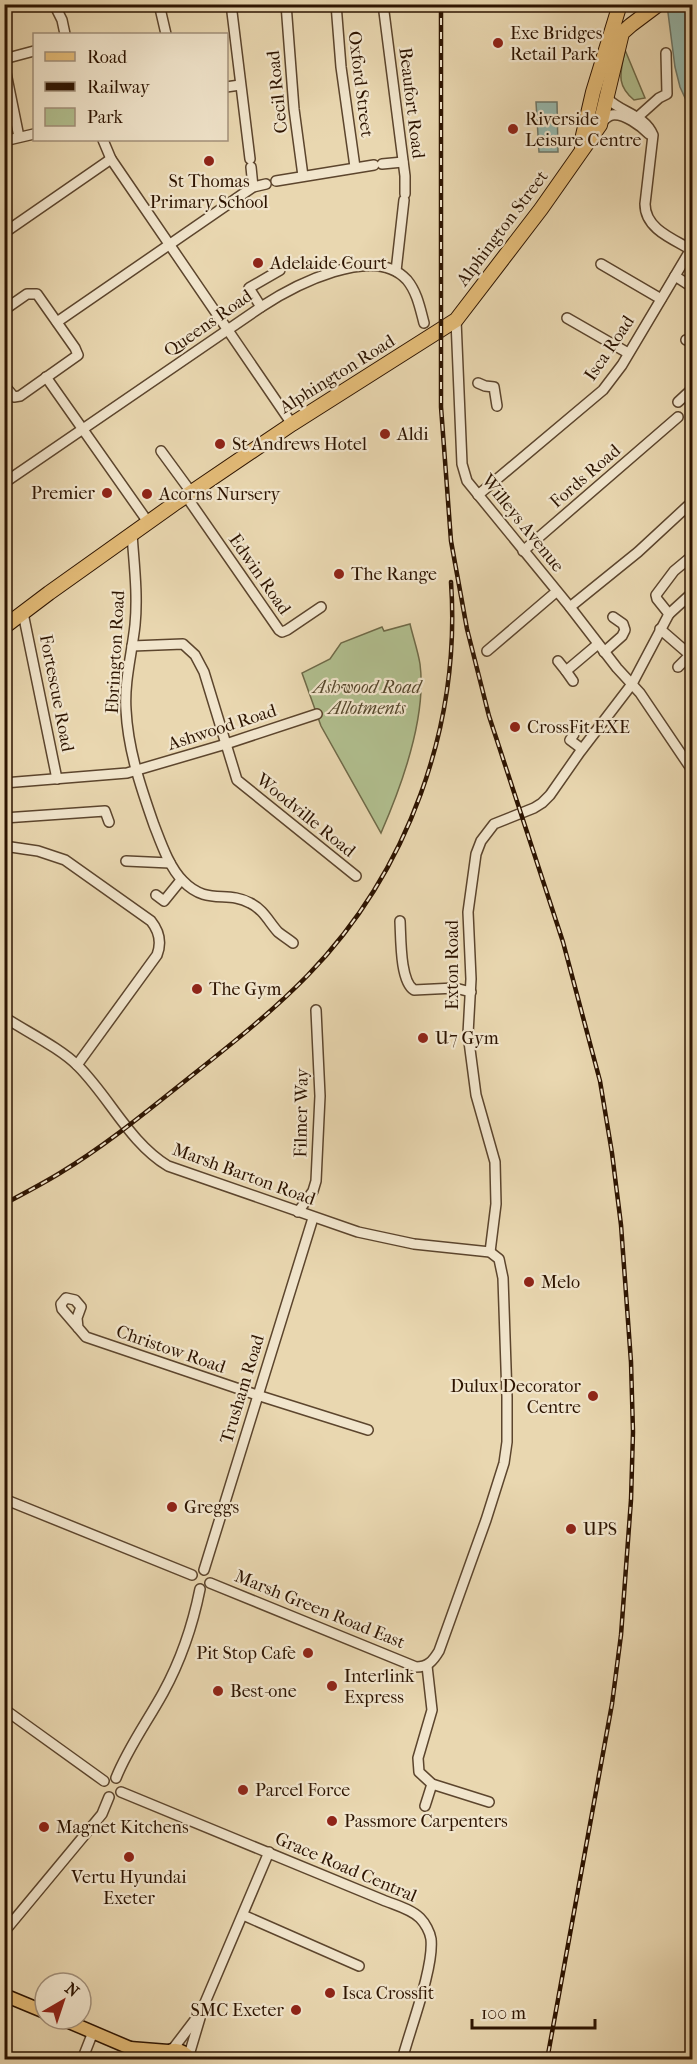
<svg xmlns="http://www.w3.org/2000/svg" width="697" height="2064" viewBox="0 0 697 2064" font-family="'IM FELL French Canon',serif">
<rect width="100%" height="100%" fill="#e9d7b0"/>
<filter id="stains"><feTurbulence type="fractalNoise" baseFrequency=".00333" numOctaves="4"/><feColorMatrix values="0 0 0 0 .2 0 0 0 0 .09 0 0 0 0 .02 0 0 0 .5 -.17"/></filter>
<radialGradient id="worn" r=".72"><stop offset=".6" stop-color="#630" stop-opacity="0"/><stop offset="1" stop-color="#630" stop-opacity=".3"/></radialGradient>
<g fill="#b1bf8f" stroke="#6f6a48" stroke-width="1.5">
<path d="M625,50L645,98L634,100C615,84 621,72 625,50Z"/>
<path d="M410,624C413,637 418,651 420,664C427,718 402,785 381,833L321,726L302,673L330,659L341,643L382,627L384,631Z"/>
</g>
<g fill="#97b9ad" stroke="#6d7768" stroke-width="1.5">
<polygon points="667,5 692,5 692,113 680,87 675,67"/>
<polygon points="536,102 557,102 558,152 539,152"/>
</g>
<g fill="none" stroke-linecap="round" stroke-linejoin="round">
<g stroke="#5c452d" stroke-width="12">
<g id="minor">
<polyline points="54,4 62,20 65,34"/>
<polyline points="159,4 166,34"/>
<polyline points="231,4 250,159"/>
<polyline points="286,4 294,109 303,176"/>
<polyline points="336,4 341,67 355,167"/>
<polyline points="383,4 405,176 405,194"/>
<polyline points="4,59 34,51"/>
<polyline points="4,63 19,137"/>
<polyline points="226,87 240,85"/>
<path d="M607,98C621,113 644,114 653,135L645,204C645,229 673,239 692,250"/>
<polyline points="640,115 659,98 667,94 666,53"/>
<path d="M600,124C604,120 607,116 612,115C624,113 641,126 649,134"/>
<polyline points="103,140 111,159 292,424"/>
<polyline points="4,141 34,134"/>
<polyline points="382,164 403,162"/>
<polyline points="251,167 253,187"/>
<polyline points="276,181 374,165"/>
<polyline points="4,233 111,159"/>
<polyline points="601,264 661,299"/>
<polyline points="396,271 404,200"/>
<polyline points="675,276 692,287"/>
<polyline points="261,307 249,288 280,270"/>
<polyline points="4,310 27,294 37,294 75,348 78,355 20,396 14,397 4,385"/>
<polyline points="567,318 628,353"/>
<polyline points="456,320 462,464 467,481 570,607 617,668 640,693 692,770"/>
<polyline points="57,322 253,187 266,184"/>
<polyline points="686,340 692,341"/>
<polyline points="46,377 148,522"/>
<polyline points="478,383 485,386 494,387 497,406"/>
<polyline points="678,402 692,389"/>
<polyline points="161,451 191,492"/>
<path d="M4,483L261,307C293,286 374,243 407,280C417,292 420,308 424,323"/>
<polyline points="478,495 603,390 622,365 691,249"/>
<polyline points="186,496 279,630 282,632 287,630 321,607"/>
<path d="M132,534C134,564 138,594 135,625C132,653 124,682 126,710C128,750 141,788 154,825C161,843 169,867 183,881C207,906 227,890 250,903C263,909 269,922 278,932C283,936 288,939 293,943"/>
<polyline points="523,551 678,417"/>
<polyline points="570,607 638,552 692,502"/>
<polyline points="23,613 57,779"/>
<polyline points="669,614 657,599 656,595 674,571 692,556"/>
<polyline points="660,629 690,655 692,652"/>
<polyline points="132,646 183,644 195,655 204,672 237,780 356,876"/>
<polyline points="487,651 556,592"/>
<polyline points="604,652 622,636 625,630 623,624 613,617"/>
<polyline points="558,661 566,671 598,644"/>
<polyline points="678,667 690,655"/>
<polyline points="566,671 573,681"/>
<polyline points="574,734 570,740 582,749"/>
<polyline points="4,783 127,773 226,744 317,714"/>
<polyline points="4,818 105,811 109,822"/>
<path d="M4,846L38,851L65,860L151,921C159,931 162,942 157,955L77,1065"/>
<polyline points="126,861 170,863"/>
<polyline points="156,895 164,901 181,880"/>
<path d="M400,921C401,939 400,981 414,990L455,988L471,992"/>
<path d="M4,1017C27,1032 60,1048 78,1066C110,1098 129,1142 168,1166L358,1232L414,1244L490,1252L499,1259L503,1278L507,1397V1442L504,1463L486,1520L439,1651C433,1661 428,1667 416,1667L210,1583"/>
<polyline points="298,1212 313,1191 316,1181 320,1096 316,1010"/>
<polyline points="490,1252 496,1204 495,1162 476,1095 468,1034 471,979 468,912 476,854 481,841 494,824 534,808 542,803 550,795 580,752 632,684 669,614 692,593"/>
<polyline points="78,1328 77,1318 81,1307 75,1300 66,1298 61,1304 62,1309 86,1337 257,1395 368,1430"/>
<polyline points="4,1499 192,1575"/>
<polyline points="204,1570 313,1218"/>
<polyline points="427,1666 432,1710 418,1758 419,1772 432,1784 489,1802"/>
<polyline points="4,1709 104,1781"/>
<path d="M116,1778C128,1748 147,1722 163,1693C180,1662 193,1624 200,1589"/>
<path d="M121,1792L383,1900C395,1905 411,1909 420,1918C425,1923 430,1932 431,1939C434,1968 410,2029 402,2060"/>
<polyline points="425,1806 432,1784"/>
<polyline points="243,1915 359,1966"/>
<polyline points="4,1932 102,1814 109,1797"/>
<polyline points="172,2050 201,2012 269,1852"/>
<polyline points="189,2055 200,2018"/>
<polyline points="82,2060 93,2032"/>
</g>
</g>
<g stroke="#2d1401" stroke-width="15">
<g id="major">
<polyline points="4,1995 45,2012"/>
<polyline points="62,2019 130,2048 145,2060"/>
<polyline points="130,2048 168,2051"/>
<path d="M161,2060C169,2046 183,2047 191,2060"/>
</g>
</g>
<g stroke="#2d1401" stroke-width="16">
<g id="highway">
<polyline points="581,144 593,92 620,4"/>
<polyline points="4,627 49,593 174,504 292,424 456,320 541,209 600,125 622,33 631,25 659,4"/>
</g>
</g>
<use href="#minor" stroke="#f1e5cc" stroke-width="9"/>
<use href="#major" stroke="#e4bc78" stroke-width="12"/>
<use href="#highway" stroke="#e4bc78" stroke-width="14"/>
<g stroke="#2d1401" stroke-width="4.5">
<g id="rail">
<polyline points="441,4 441,407 451,541 467,629 489,716 563,942 600,1081 612,1153 621,1225 631,1362 633,1432 631,1500 621,1635 612,1704 547,2060"/>
<path d="M4,1204C23,1194 42,1184 60,1173C108,1144 151,1108 195,1073C234,1042 273,1011 308,975C408,872 461,726 451,582"/>
</g>
</g>
<use href="#rail" stroke="#f1e5cc" stroke-width="2" stroke-dasharray="7" stroke-linecap="butt"/>
</g>
<g fill="#8f2418" stroke="#f1e5cc" stroke-width="2">
<circle cx="498" cy="43" r="6"/>
<circle cx="513" cy="129" r="6"/>
<circle cx="209" cy="161" r="6"/>
<circle cx="258" cy="263" r="6"/>
<circle cx="385" cy="434" r="6"/>
<circle cx="220" cy="444" r="6"/>
<circle cx="107" cy="493" r="6"/>
<circle cx="147" cy="494" r="6"/>
<circle cx="339" cy="574" r="6"/>
<circle cx="515" cy="727" r="6"/>
<circle cx="197" cy="989" r="6"/>
<circle cx="423" cy="1038" r="6"/>
<circle cx="529" cy="1282" r="6"/>
<circle cx="593" cy="1396" r="6"/>
<circle cx="172" cy="1507" r="6"/>
<circle cx="571" cy="1529" r="6"/>
<circle cx="308" cy="1653" r="6"/>
<circle cx="332" cy="1686" r="6"/>
<circle cx="218" cy="1691" r="6"/>
<circle cx="243" cy="1790" r="6"/>
<circle cx="332" cy="1821" r="6"/>
<circle cx="44" cy="1827" r="6"/>
<circle cx="129" cy="1857" r="6"/>
<circle cx="330" cy="1993" r="6"/>
<circle cx="296" cy="2010" r="6"/>
</g>
<g text-anchor="middle" stroke-width="4.5" stroke-linejoin="round" paint-order="stroke">
<g font-size="18" fill="#2d1401" stroke="#f1e5cc" text-anchor="start">
<text x="510" y="39">Exe Bridges<tspan x="510" dy="21">Retail Park</tspan></text>
<text x="525" y="125">Riverside<tspan x="525" dy="21">Leisure Centre</tspan></text>
<text x="209" y="187" text-anchor="middle">St Thomas<tspan x="209" dy="21">Primary School</tspan></text>
<text x="270" y="269">Adelaide Court</text>
<text x="397" y="440">Aldi</text>
<text x="232" y="450">St Andrews Hotel</text>
<text x="95" y="499" text-anchor="end">Premier</text>
<text x="159" y="500">Acorns Nursery</text>
<text x="351" y="580">The Range</text>
<text x="527" y="733">CrossFit EXE</text>
<text x="209" y="995">The Gym</text>
<text x="435" y="1044">U7 Gym</text>
<text x="541" y="1288">Melo</text>
<text x="581" y="1392" text-anchor="end">Dulux Decorator<tspan x="581" dy="21">Centre</tspan></text>
<text x="184" y="1513">Greggs</text>
<text x="583" y="1535">UPS</text>
<text x="296" y="1659" text-anchor="end">Pit Stop Cafe</text>
<text x="344" y="1682">Interlink<tspan x="344" dy="21">Express</tspan></text>
<text x="230" y="1697">Best-one</text>
<text x="255" y="1796">Parcel Force</text>
<text x="344" y="1827">Passmore Carpenters</text>
<text x="56" y="1833">Magnet Kitchens</text>
<text x="129" y="1883" text-anchor="middle">Vertu Hyundai<tspan x="129" dy="21">Exeter</tspan></text>
<text x="342" y="1999">Isca Crossfit</text>
<text x="284" y="2016" text-anchor="end">SMC Exeter</text>
</g>
<g font-size="18" fill="#2d1401" stroke="#f1e5cc">
<text transform="translate(361 84) rotate(83)" y="6">Oxford Street</text>
<text transform="translate(277 92) rotate(-96)" y="6">Cecil Road</text>
<text transform="translate(412 103) rotate(83)" y="6">Beaufort Road</text>
<text transform="translate(502 228) rotate(-53)" y="6">Alphington Street</text>
<text transform="translate(208 323) rotate(-35)" y="6">Queens Road</text>
<text transform="translate(609 348) rotate(-56)" y="6">Isca Road</text>
<text transform="translate(337 374) rotate(-32)" y="6">Alphington Road</text>
<text transform="translate(585 476) rotate(-41)" y="6">Fords Road</text>
<text transform="translate(523 523) rotate(51)" y="6">Willeys Avenue</text>
<text transform="translate(260 574) rotate(55)" y="6">Edwin Road</text>
<text transform="translate(115 652) rotate(-87)" y="6">Ebrington Road</text>
<text transform="translate(57 693) rotate(79)" y="6">Fortescue Road</text>
<text transform="translate(222 727) rotate(-18)" y="6">Ashwood Road</text>
<text transform="translate(306 815) rotate(39)" y="6">Woodville Road</text>
<text transform="translate(452 965) rotate(-90)" y="6">Exton Road</text>
<text transform="translate(301 1113) rotate(-89)" y="6">Filmer Way</text>
<text transform="translate(244 1174) rotate(20)" y="6">Marsh Barton Road</text>
<text transform="translate(171 1349) rotate(19)" y="6">Christow Road</text>
<text transform="translate(242 1389) rotate(-73)" y="6">Trusham Road</text>
<text transform="translate(320 1609) rotate(22)" y="6">Marsh Green Road East</text>
<text transform="translate(346 1867) rotate(23)" y="6">Grace Road Central</text>
</g>
<g font-size="18" font-style="italic" fill="#55472c" stroke="#f1e5cc">
<text x="367" y="693">Ashwood Road<tspan x="367" dy="21">Allotments</tspan></text>
</g>
</g>
<rect width="697" height="2064" fill="none" stroke="#e9d7b0" stroke-width="24"/>
<rect x="6" y="6" width="685" height="2052" fill="none" stroke="#2d1401" stroke-width="3"/>
<rect x="12" y="12" width="673" height="2040" fill="none" stroke="#2d1401" stroke-width="1.5"/>
<rect x="33" y="33" width="195" height="108" fill="#f1e5cc" stroke="#a3917b" stroke-width="1.5"/>
<rect x="45" y="52" width="30" height="9" fill="#e4bc78" stroke="#a3917b" stroke-width="1.5"/>
<text x="87" y="63" font-size="18" fill="#2d1401">Road</text>
<rect x="45" y="82" width="30" height="9" fill="#2d1401" stroke="#a3917b" stroke-width="1.5"/>
<text x="87" y="93" font-size="18" fill="#2d1401">Railway</text>
<rect x="45" y="108" width="30" height="18" fill="#b1bf8f" stroke="#a3917b" stroke-width="1.5"/>
<text x="87" y="123" font-size="18" fill="#2d1401">Park</text>
<g transform="translate(63 2001) rotate(39)"><circle r="28" fill="#f1e5cc" stroke="#a3917b" stroke-width="1.5"/>
<path d="M0-4.5L10 22L0 15L-10 22Z" fill="#8f2418"/>
<text y="-9" font-size="16" font-weight="bold" text-anchor="middle" fill="#2d1401">N</text>
</g>
<path d="M472 2019v9h123v-9" fill="none" stroke="#2d1401" stroke-width="3"/>
<text x="481" y="2019" font-size="18" fill="#2d1401" stroke="#f1e5cc" stroke-width="4.5" paint-order="stroke">100 m</text>
<rect width="100%" height="100%" filter="url(#stains)"/>
<rect width="100%" height="100%" fill="url(#worn)"/>
</svg>
